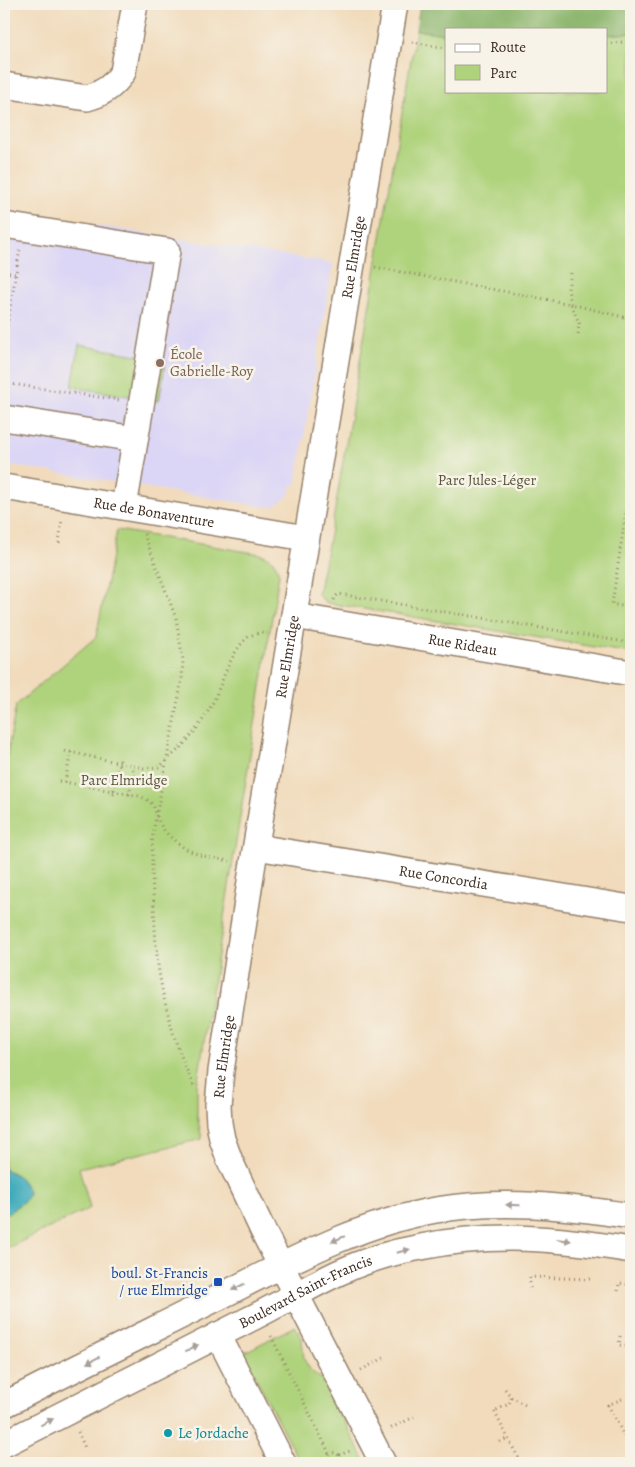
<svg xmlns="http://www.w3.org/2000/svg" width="635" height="1467" viewBox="0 0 635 1467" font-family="Alegreya,serif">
<rect width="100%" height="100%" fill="#f7f3e8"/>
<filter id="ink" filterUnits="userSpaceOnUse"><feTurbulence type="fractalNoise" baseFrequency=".02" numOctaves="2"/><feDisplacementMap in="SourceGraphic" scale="10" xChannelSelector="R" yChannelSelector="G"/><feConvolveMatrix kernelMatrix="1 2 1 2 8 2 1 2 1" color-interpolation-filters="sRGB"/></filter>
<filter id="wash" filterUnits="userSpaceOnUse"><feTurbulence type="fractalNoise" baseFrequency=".0096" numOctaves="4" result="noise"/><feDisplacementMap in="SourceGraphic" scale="20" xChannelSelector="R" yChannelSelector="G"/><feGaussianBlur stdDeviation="1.12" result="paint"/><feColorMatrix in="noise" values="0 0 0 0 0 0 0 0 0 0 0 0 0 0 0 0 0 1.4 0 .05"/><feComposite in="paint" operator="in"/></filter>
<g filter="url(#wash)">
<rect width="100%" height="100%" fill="#f1dbbc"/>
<polygon fill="#dcd6f6" points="4,211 333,263 296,485 291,485 290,492 288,496 275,506 267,507 4,464"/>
<g fill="#afd37c" stroke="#757e4d">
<polygon points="416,30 446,34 446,91 606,91 606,35 631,33 631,653 328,603 324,601 318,594 334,515"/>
<polygon points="79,345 166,360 159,401 72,387"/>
<path d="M117,530L260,554C272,557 276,563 279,574L197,1086V1116L202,1139L79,1168L90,1208L4,1250V1216L24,1201L29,1194C25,1180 17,1174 4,1169V772L16,705L96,637Z"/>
<polygon points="295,1326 302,1340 304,1359 311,1371 324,1381 366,1463 300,1463 243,1353"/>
</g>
<polygon fill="#8bb56c" stroke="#637045" points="420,4 631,4 631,33 606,35 606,29 446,29 446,34 416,30"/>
<path fill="#3caabb" stroke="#3c6a6c" d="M4,1169C17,1174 25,1180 29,1194L24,1201L4,1216Z"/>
</g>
<g filter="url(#ink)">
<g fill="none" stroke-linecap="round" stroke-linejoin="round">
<g stroke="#96826d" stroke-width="28">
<g id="minor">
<path d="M4,85L87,98C103,94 114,86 123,72L135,4"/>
<polyline points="4,225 167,251 124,507"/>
<polyline points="4,418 135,439"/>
<path id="s1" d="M4,487L306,538"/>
<path id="s2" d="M294,616L631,673"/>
<path id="s3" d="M256,847L631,908"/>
<polyline points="218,1335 283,1463"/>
<path d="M4,1405C73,1369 143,1335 213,1300C285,1264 356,1224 436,1210C501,1199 566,1206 631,1216"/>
<path id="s4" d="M4,1444C86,1402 168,1361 250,1319C280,1304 308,1287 338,1273C363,1261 393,1252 421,1247C494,1232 558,1238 631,1250"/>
<path id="s5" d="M383,1463L265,1235L230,1161L222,1139L219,1123L218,1105L221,1071L252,869L395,4"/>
</g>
</g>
<g stroke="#96826d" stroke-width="3" stroke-dasharray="1 4" stroke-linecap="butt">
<polyline points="412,42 446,48"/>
<polyline points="606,44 631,41"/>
<polyline points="375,267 571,304 579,323 578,337"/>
<polyline points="4,272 16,274"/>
<polyline points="571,273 568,289 571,304 631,319"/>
<polyline points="4,345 20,249"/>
<polyline points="4,383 119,400"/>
<polyline points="631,479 612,604 631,608"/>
<path d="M144,534L176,618L183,660L182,679L153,833C151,857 152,882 154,906C155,930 156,955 160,978C167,1016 178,1054 195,1088"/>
<polyline points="59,543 62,519"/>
<polyline points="334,600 335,597 339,594 631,643"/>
<path d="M65,751L144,768L160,767C166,760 173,755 180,748C191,737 202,722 210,708C221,688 229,654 246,639C251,634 260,632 267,633"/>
<path d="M59,781L139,796C159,804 152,810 161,825C164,831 169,836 174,840C192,856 207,857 230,861"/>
<polyline points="65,782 71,752"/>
<polyline points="113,795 120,759"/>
<polyline points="129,795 134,766"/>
<polyline points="530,1288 530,1277 591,1279"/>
<polyline points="618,1291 619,1283 631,1285"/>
<polyline points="271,1336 329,1453"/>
<polyline points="620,1336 619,1345 631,1347"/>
<polyline points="361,1370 384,1358"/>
<polyline points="505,1389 511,1397 509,1404 494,1411 508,1438"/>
<polyline points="511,1397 527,1406"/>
<polyline points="622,1399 608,1405 631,1449"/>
<polyline points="391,1428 414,1417"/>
<polyline points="78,1432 86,1450"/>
<polyline points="500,1442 508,1438 521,1463"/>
<polyline points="339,1455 350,1451"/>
<polyline points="191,1460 192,1463"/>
<path d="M326,1463V1456C333,1449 342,1454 339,1463"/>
</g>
<use href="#minor" stroke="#fff" stroke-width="25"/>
</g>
<defs><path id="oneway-solid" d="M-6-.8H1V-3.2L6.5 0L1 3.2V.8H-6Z" transform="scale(1.25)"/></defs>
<g fill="#a79f9a">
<use href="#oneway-solid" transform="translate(513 1205) rotate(-179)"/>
<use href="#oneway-solid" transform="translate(338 1239) rotate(157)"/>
<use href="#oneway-solid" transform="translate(564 1240) rotate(7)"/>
<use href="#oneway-solid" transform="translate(403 1251) rotate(-15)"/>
<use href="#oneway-solid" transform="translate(238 1287) rotate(153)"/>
<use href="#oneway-solid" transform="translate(192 1348) rotate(-27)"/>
<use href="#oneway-solid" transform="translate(93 1360) rotate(153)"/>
<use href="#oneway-solid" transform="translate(47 1422) rotate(-27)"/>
</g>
</g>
<circle fill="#8d6e63" stroke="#f7f3e8" stroke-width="2" cx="160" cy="363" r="5"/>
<rect fill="#1a4fb4" stroke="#f7f3e8" stroke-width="2" x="213" y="1277" width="10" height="10" rx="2.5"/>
<circle fill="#0f9aa8" stroke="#f7f3e8" stroke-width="2" cx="168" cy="1433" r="5"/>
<g text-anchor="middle" stroke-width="5" stroke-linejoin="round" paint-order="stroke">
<g font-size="15" fill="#3b2a1e" stroke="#f7f3e8">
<text dy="5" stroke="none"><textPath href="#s5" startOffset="1255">Rue Elmridge</textPath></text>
<text dy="5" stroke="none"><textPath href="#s1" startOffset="152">Rue de Bonaventure</textPath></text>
<text dy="5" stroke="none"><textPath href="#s2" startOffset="171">Rue Rideau</textPath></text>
<text dy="5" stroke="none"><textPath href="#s5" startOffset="850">Rue Elmridge</textPath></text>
<text dy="5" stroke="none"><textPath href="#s3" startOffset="190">Rue Concordia</textPath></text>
<text dy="5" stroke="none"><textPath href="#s5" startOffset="445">Rue Elmridge</textPath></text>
<text dy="5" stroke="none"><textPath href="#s4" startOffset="338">Boulevard Saint-Francis</textPath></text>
</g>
<g font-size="15" fill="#785e54" stroke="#f7f3e8" text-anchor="start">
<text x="170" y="359">École<tspan x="170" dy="17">Gabrielle-Roy</tspan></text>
</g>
<g font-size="15" fill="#585436" stroke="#f7f3e8">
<text x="487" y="485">Parc Jules-Léger</text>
<text x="124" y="785">Parc Elmridge</text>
</g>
<g font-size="15" fill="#164399" stroke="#f7f3e8" text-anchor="end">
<text x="208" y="1278">boul. St-Francis<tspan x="208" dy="17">/ rue Elmridge</tspan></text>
</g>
<g font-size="15" fill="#0d838f" stroke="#f7f3e8" text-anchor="start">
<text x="178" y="1438">Le Jordache</text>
</g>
</g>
<rect width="635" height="1467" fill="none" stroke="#f7f3e8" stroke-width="20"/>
<rect x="445" y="28" width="162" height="65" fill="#f7f3e8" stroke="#aca397"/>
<rect x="455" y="44" width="25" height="8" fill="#ffffff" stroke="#aca397"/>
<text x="490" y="52" font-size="15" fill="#3b2a1e">Route</text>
<rect x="455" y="65" width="25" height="15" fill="#afd37c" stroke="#aca397"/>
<text x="490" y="78" font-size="15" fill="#3b2a1e">Parc</text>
</svg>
